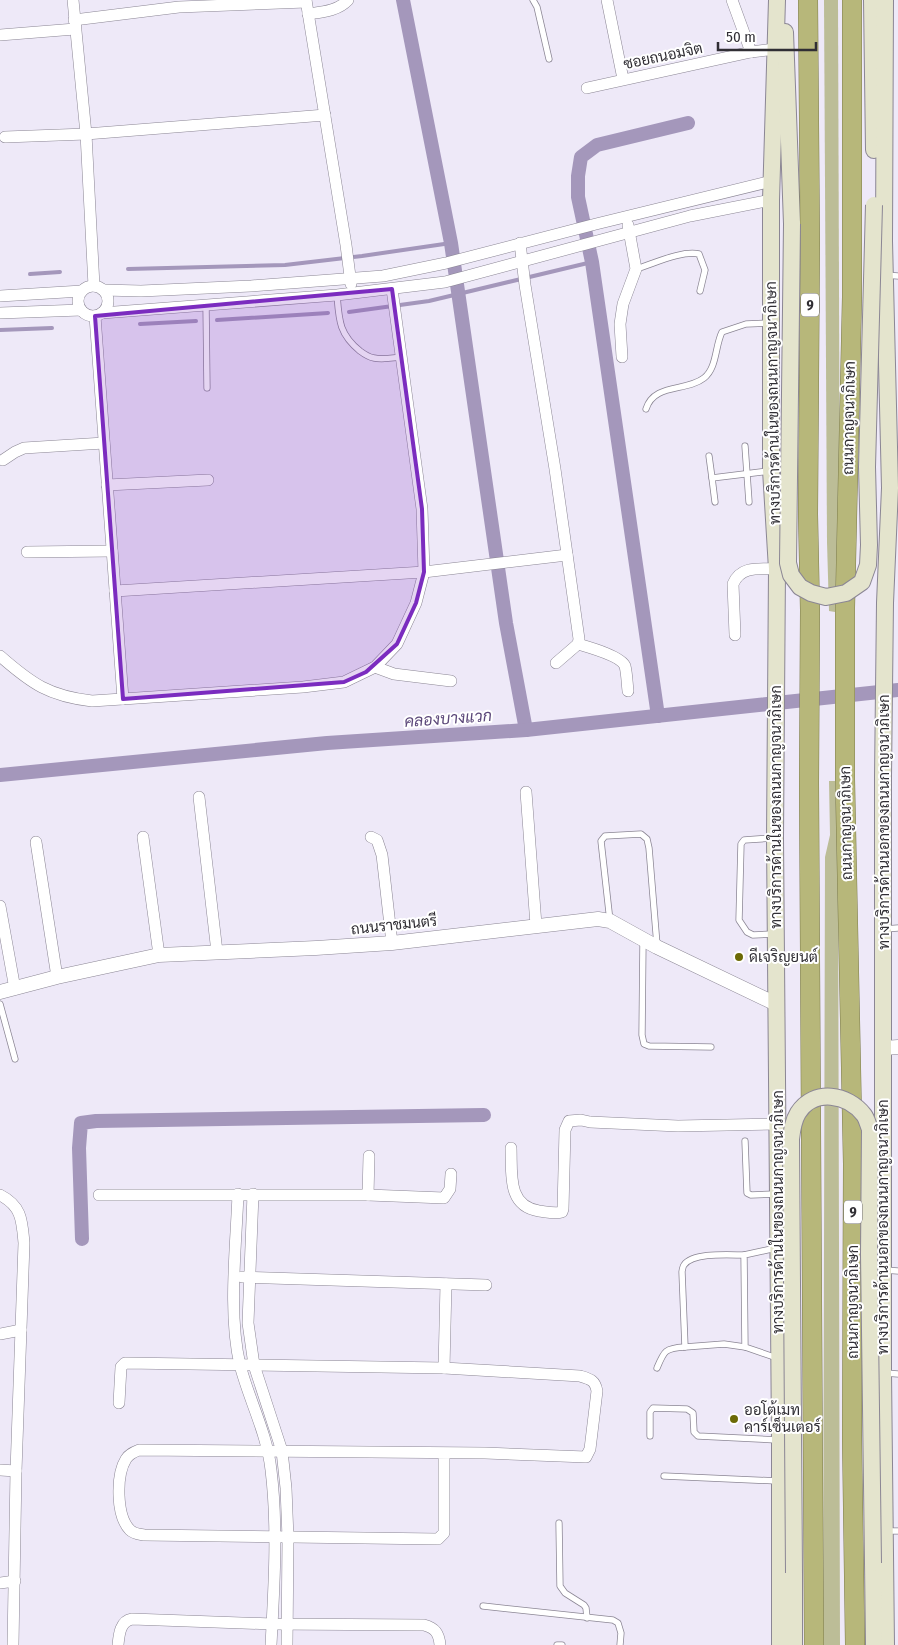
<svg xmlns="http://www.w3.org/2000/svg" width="898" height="1645" viewBox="0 0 898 1645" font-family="'Fira Sans Condensed',Sarabun,sans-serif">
<rect width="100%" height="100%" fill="#eee9f8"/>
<g fill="#bcbd97">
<polygon points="824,0 838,0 840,576 835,612 829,611 827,542"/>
<polygon points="829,781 835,781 838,848 840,1645 823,1645 825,857 830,835"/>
</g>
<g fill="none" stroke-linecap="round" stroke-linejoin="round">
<g stroke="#a497bb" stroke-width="4">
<polyline points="128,269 285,265 362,256 451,243"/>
<polyline points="30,274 60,272"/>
<polyline points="349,312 429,301 592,262"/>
<polyline points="217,320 328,313"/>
<polyline points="140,324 196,321"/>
<polyline points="0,330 52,328"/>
</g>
<g stroke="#a497bb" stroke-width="14">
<polyline points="403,0 451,243 506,623 526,730"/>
<polyline points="658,716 592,262 578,197 578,176 581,157 597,145 688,123"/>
<polyline points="0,775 327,743 526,730 898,690"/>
<polyline points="82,1239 79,1148 81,1123 96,1121 484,1115"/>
</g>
<g stroke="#8b8694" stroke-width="7">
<g id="service">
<polyline points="533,0 537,7 549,59"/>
<path d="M636,269C653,264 682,250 699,254L705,270L700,291"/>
<polyline points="885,275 898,276"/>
<path d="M337,295C339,320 339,334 360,351C364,354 368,357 374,358C382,360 392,358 401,357"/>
<polyline points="206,305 207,388"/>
<path d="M646,409C654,383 686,392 704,378C717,368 715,346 722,332L746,324L769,323"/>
<polyline points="745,446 749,502"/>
<polyline points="709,456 712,478"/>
<polyline points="715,502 712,478 769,471"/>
<polyline points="773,838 744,840 741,844 739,920 747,932 753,935 774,934"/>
<polyline points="610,921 601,841 605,836 641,834 647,839 649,848 657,945"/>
<polyline points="885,929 898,928"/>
<polyline points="643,941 642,1035 644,1044 649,1046 711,1047"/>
<polyline points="0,1004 15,1059"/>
<polyline points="745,1141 747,1193 751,1195 776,1194"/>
<polyline points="776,1248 744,1255 745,1347 777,1358"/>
<path d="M744,1255C730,1255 693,1252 684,1265C683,1266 682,1271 682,1272L685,1347L724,1344L745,1347"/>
<polyline points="884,1270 898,1271"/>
<path d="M657,1368C664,1351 665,1348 685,1347"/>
<polyline points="885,1373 898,1374"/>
<polyline points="650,1436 650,1412 653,1408 687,1409 693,1413 694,1432 698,1436 778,1440"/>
<polyline points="664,1476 778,1481"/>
<polyline points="559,1523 560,1586 565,1593 584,1605 586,1608 587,1618"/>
<polyline points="887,1531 898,1531"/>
<polyline points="483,1606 613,1620 618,1623 621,1633 620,1645"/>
<polyline points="557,1645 562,1645"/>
</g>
</g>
<g stroke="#8b8694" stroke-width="12">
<g id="minor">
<polyline points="73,0 86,134 94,286"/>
<polyline points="306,0 346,245 351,284"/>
<polyline points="607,0 623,79"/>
<polyline points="732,0 751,52"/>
<path d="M308,14C322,12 338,11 348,0"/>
<polyline points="74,20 179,7 306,2"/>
<polyline points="0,35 75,29"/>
<polyline points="587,88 751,52 775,49"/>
<polyline points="5,137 86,134 325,115"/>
<polyline points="520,243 525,285 555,469 579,639 578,644 556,663"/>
<circle cx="93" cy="301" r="15"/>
<polyline points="103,290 141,291 251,286 383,276 446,263 596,224 772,181"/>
<polyline points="0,296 82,291"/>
<polyline points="0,313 81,310"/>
<polyline points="102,313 337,295 445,282 690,216 771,200"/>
<polyline points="95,316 123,699"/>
<polyline points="622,357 620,324 623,304 636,269 628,225"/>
<polyline points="3,460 15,452 24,448 104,443"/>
<polyline points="107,485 208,480"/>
<polyline points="27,552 112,551"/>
<polyline points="115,591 424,572 567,555"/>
<path d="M735,635L733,584C741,565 760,569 777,569"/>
<path d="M578,644C588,647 621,656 625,666C627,674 627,683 628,691"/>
<path d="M0,656C32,684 49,696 92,701L303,687L344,682L375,667L397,644L416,603L424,572L422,509L392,289"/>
<polyline points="375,667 394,674 451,681"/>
<polyline points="526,792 536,925"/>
<polyline points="199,797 217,952"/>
<polyline points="143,837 159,955"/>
<polyline points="371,837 377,840 382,855 392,943"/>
<polyline points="36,842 57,977"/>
<polyline points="0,906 15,989"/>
<path d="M511,1148C512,1174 507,1206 539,1211C547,1212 555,1214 562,1212L563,1209L565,1130L569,1121L581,1120L590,1122L678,1126L777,1124"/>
<path d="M238,1194C236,1247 228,1314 240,1365C249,1400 267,1433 271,1470C278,1528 274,1587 271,1645"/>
<polyline points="253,1194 248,1323 254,1365 282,1451 286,1488 288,1538 287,1645"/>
<path d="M0,1195C22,1206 22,1221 24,1243L16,1471L13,1645"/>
<polyline points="99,1195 368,1195 444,1198 450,1189 451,1174"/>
<polyline points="368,1195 369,1156"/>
<polyline points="242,1277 486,1285"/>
<polyline points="0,1334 21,1330"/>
<polyline points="444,1368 446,1284"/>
<path d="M119,1403L121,1367L125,1363L444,1368L580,1376C590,1379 595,1380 597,1391L590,1449L586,1457L485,1453L139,1450C134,1452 129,1454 126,1459C116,1475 116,1516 130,1530C134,1534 139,1534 144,1535L438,1539L444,1533V1453"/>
<polyline points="0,1470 16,1471"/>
<polyline points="0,1583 15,1581"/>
<path d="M118,1645C119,1635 120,1621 132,1619L272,1624L424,1625C435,1628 439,1633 440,1645"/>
</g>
</g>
<g stroke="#8b8694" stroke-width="15">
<g id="tertiary">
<polyline points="0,992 57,977 159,955 316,948 392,943 598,919 610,921 657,947 776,1004"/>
<polyline points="884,1048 898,1047"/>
</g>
</g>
<g stroke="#8b8694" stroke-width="18">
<g id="secondary">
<polyline points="777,0 771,200 771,470 777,569 775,838 780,1440 780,1645"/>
<polyline points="872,0 874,150"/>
<polyline points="885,0 884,241 890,488 885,603 883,777 883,1373 886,1645"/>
<polyline points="785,32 792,224"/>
<polyline points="873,1563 874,1645"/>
<polyline points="794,1573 794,1645"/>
</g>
</g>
<g stroke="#7c7b4c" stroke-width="20">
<g id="trunk">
<polyline points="808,0 810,243 808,514 810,610 809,783 814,1645"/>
<polyline points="852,0 852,297 845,608 845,779 853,1164 852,1438 855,1645"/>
</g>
</g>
<use href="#service" stroke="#fff" stroke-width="5.5"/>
<use href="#minor" stroke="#fff" stroke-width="11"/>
<use href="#tertiary" stroke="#fff" stroke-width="14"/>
<use href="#secondary" stroke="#e4e4cd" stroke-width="16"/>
<use href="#trunk" stroke="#b7b77a" stroke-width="19"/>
<g stroke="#8b8694" stroke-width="18" stroke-linecap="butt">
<g id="secondary-bridge">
<polyline points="792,224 788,563 791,575 800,587 811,593 826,597 846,593 862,582 868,565 869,545 867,467 874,205"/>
<path d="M794,1573L791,1139C792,1130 793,1121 798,1113C814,1088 848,1094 864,1115C867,1119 868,1125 870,1129L869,1254L873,1563"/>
</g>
</g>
<use href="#secondary-bridge" stroke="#e4e4cd" stroke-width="16"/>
</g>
<path fill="#7b2cbf" fill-opacity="0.2" stroke="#7b2cbf" stroke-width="4" stroke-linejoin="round" d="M392,289L422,509L424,572L416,603L397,644L366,672L344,682L123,699L95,316Z"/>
<g fill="#6c6a06" stroke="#fff" stroke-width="2">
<circle cx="739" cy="957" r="5"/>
<circle cx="734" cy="1419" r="5"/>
</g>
<g text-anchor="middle" stroke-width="4" stroke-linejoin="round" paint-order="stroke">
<g fill="#fff" stroke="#6e6d71" stroke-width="1">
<rect x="801" y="293.5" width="18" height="23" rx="4"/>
<rect x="844" y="1200.5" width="18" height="23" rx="4"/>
</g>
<g font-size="14" font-weight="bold" fill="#302e34">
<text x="810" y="310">9</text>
<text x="853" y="1217">9</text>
</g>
<g font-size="15" fill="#302e34" stroke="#fff">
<text transform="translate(663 56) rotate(-12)" y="5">ซอยถนอมจิต</text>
<text transform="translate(773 403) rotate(-91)" y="5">ทางบริการด้านในของถนนกาญจนาภิเษก</text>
<text transform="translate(849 418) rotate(-89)" y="5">ถนนกาญจนาภิเษก</text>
<text transform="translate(776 807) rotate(-90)" y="5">ทางบริการด้านในของถนนกาญจนาภิเษก</text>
<text transform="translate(884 822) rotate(-90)" y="5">ทางบริการด้านนอกของถนนกาญจนาภิเษก</text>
<text transform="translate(846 823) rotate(-91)" y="5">ถนนกาญจนาภิเษก</text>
<text transform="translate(394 925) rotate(-6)" y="5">ถนนราชมนตรี</text>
<text transform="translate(778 1212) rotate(-90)" y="5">ทางบริการด้านในของถนนกาญจนาภิเษก</text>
<text transform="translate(883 1227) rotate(-90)" y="5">ทางบริการด้านนอกของถนนกาญจนาภิเษก</text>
<text transform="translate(853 1302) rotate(-90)" y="5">ถนนกาญจนาภิเษก</text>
</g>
<g font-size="15" fill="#302e34" stroke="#fff" text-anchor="start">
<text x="749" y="962">ดีเจริญยนต์</text>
<text x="744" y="1415">ออโต้เมท<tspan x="744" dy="17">คาร์เซ็นเตอร์</tspan></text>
</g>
<g font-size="16" font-style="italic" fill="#5c487a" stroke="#fff">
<text transform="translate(448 718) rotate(-4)" y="6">คลองบางแวก</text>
</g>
</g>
<path d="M718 42v8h98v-8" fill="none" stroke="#302e34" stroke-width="2.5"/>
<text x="726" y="42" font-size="15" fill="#302e34" stroke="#ffffff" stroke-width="4" paint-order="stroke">50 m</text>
</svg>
